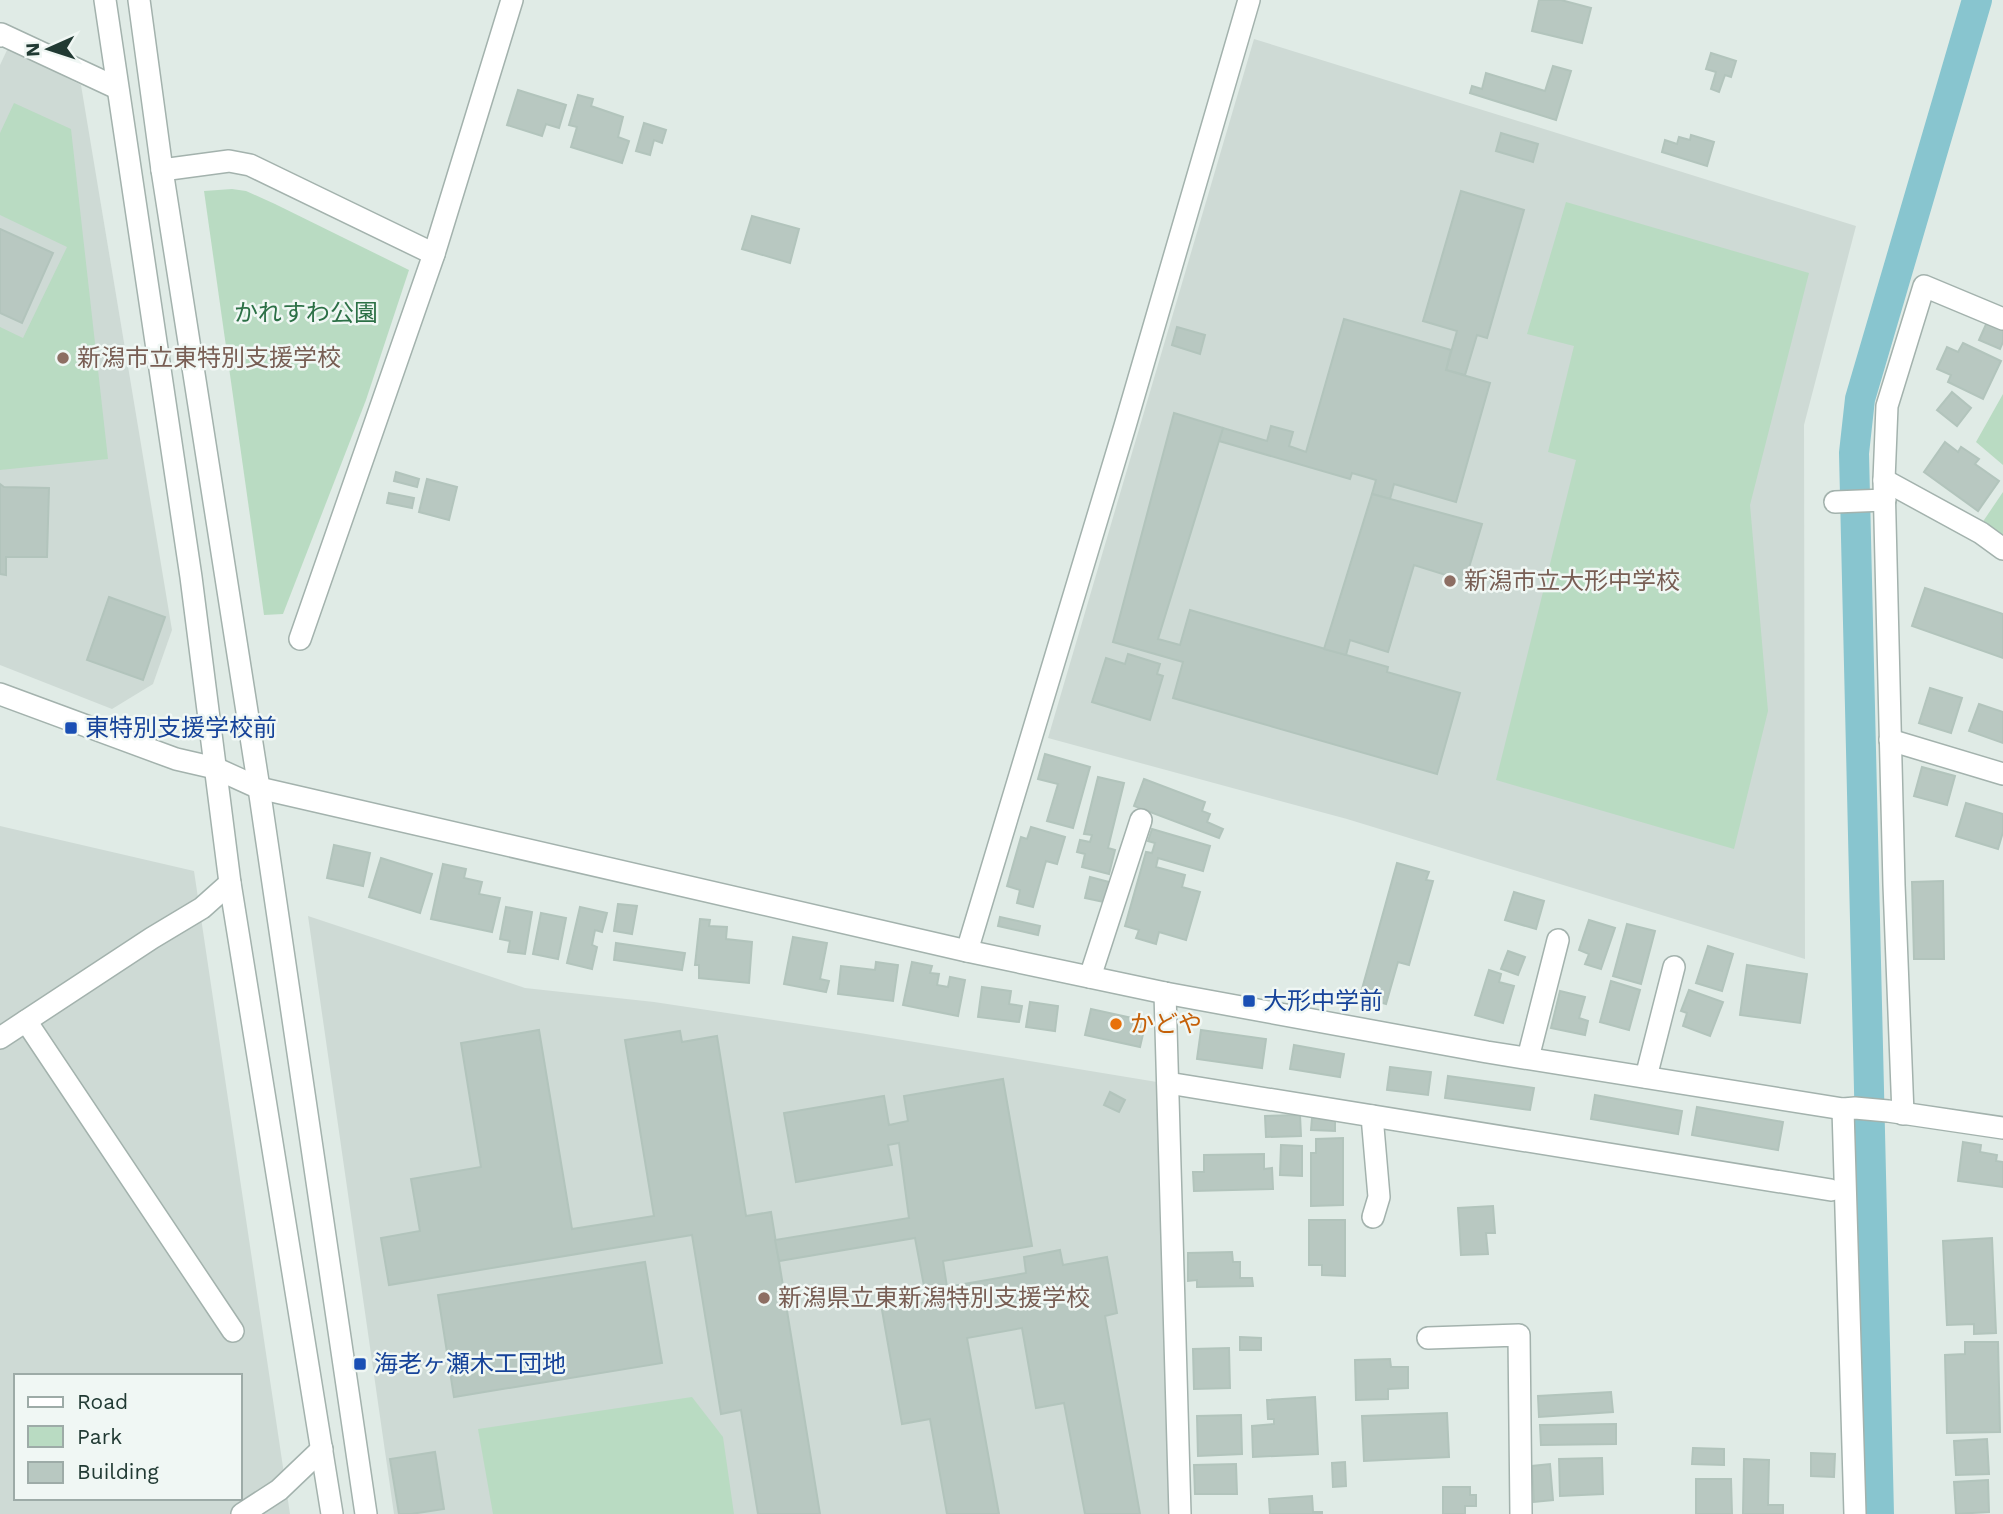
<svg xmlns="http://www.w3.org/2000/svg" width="2003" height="1514" viewBox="0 0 2003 1514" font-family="'Work Sans','Noto Sans JP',sans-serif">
<rect width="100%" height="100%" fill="#e0ebe6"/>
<g fill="#cedad5" fill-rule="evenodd">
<polygon points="1254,39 1856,226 1804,425 1805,959 1347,819 1048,738"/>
<polygon points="8,48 81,85 172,630 153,684 112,709 0,665 0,65"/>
<path d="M0,826L194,871L290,1514H0ZM16,1376H240V1498H16Z"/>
<polygon points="308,916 525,988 654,1002 860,1033 1157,1082 1171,1514 394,1514"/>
</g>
<g fill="#b9dbc2">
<polygon points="14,103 71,129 108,459 0,470 0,327 23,338 67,247 0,215 0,133"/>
<polygon points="232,189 246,191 275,204 409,270 366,400 283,614 264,615 204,191"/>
<polygon points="1566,202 1809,273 1750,505 1768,711 1734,849 1496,780 1576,460 1548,452 1574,346 1527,334"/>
<polygon points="2003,394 2003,465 1976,442"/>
<polygon points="2003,492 2003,537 1982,523"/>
<polygon points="692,1397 723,1437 734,1514 493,1514 478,1429"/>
</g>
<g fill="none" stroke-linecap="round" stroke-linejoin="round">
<polyline stroke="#88c5cf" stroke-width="30" points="1879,1514 1854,453 1860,399 1977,0"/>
</g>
<g fill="#b8c8c1" stroke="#b2c4bc" stroke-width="2">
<polygon points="1539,0 1561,0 1591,8 1582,43 1532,31"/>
<polygon points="1711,53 1736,61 1731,77 1725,75 1719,92 1711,89 1716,72 1706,69"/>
<polygon points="1553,66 1571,71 1556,120 1470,93 1472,86 1482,89 1486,73 1545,91"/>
<polygon points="518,90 566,105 559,128 546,124 542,136 507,125"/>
<polygon points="578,95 593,99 591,106 623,117 618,137 629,141 622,163 571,147 577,127 569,125"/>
<polygon points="644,123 666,130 662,143 654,140 650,155 636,151"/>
<polygon points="1501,133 1538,144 1533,162 1496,151"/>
<polygon points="1691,135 1714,142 1707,166 1662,152 1665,140 1677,144 1679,137 1690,140"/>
<polygon points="1461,191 1524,210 1487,338 1477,335 1465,375 1446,370 1457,331 1423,321"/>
<polygon points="752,216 799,229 790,263 742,249"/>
<polygon points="0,229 53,253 22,323 0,313"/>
<polygon points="1344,319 1451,350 1446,370 1490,383 1456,502 1394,484 1390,499 1372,494 1376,480 1352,473 1350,479 1219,441 1223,428 1267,441 1271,426 1293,432 1289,446 1306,452"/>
<polygon points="1987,322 2003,329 2003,342 2000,349 1979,340"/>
<polygon points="1177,327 1205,335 1200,354 1172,345"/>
<polygon points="1963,343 2001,361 1983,399 1948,382 1951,375 1937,369 1947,347 1958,352"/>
<polygon points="1952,392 1971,408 1957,426 1937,410"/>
<polygon points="1174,413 1223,428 1158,639 1180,645 1190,610 1388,667 1387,672 1460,693 1437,774 1173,698 1183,662 1113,642"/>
<polygon points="1945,442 1958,452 1961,447 1979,459 1975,464 1999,481 1978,511 1924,472"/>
<polygon points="396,472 419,479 417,487 394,481"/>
<polygon points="427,479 457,487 449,520 419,512"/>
<polygon points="0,484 4,487 49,488 47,557 6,557 6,575 0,574"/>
<polygon points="389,493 414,498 412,508 387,503"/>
<polygon points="1372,494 1482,524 1465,581 1414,565 1388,652 1350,640 1346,655 1324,649"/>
<polygon points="1925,588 2003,614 2003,658 1912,626"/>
<polygon points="109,597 165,617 143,680 87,660"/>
<polygon points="1128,654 1160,664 1157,674 1163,676 1150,720 1092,702 1106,658 1125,664"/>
<polygon points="1930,688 1962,698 1951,733 1919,723"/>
<polygon points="1979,704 2003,712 2003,743 1969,731"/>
<polygon points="1045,754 1090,767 1073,828 1047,821 1058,784 1038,779"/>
<polygon points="1922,767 1955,776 1947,805 1914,796"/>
<polygon points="1098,777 1124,783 1108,848 1115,850 1109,874 1082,867 1085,854 1077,852 1080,840 1090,842 1092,835 1084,834"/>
<polygon points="1144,779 1205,802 1202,811 1210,814 1207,822 1223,829 1219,838 1134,806"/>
<polygon points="1966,803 2003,814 2003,832 1998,849 1956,836"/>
<polygon points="1031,827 1065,837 1057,864 1046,861 1033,907 1017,903 1020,890 1007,886 1021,837 1027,839"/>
<polygon points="1152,829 1210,846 1203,871 1158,858 1156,867 1185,875 1182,887 1200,892 1186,940 1159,932 1156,944 1136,938 1139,930 1125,926 1146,852 1152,853 1155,843 1148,841"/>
<polygon points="334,845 370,853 363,886 327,878"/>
<polygon points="381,858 432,874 420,913 369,897"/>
<polygon points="1397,863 1429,872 1426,880 1433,881 1409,965 1398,962 1386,1004 1360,996"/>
<polygon points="443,864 466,869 464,878 482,882 479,894 500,898 492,932 431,919"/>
<polygon points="1090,877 1109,882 1104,902 1085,898"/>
<polygon points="1943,881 1944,959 1914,959 1912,882"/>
<polygon points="1514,892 1544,901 1536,929 1505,920"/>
<polygon points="618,904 637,906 632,934 614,931"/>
<polygon points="506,907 532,912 525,954 508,952 510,941 500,939"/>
<polygon points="580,907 607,913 602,932 595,930 592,945 597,947 592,969 567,963"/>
<polygon points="541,913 566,918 558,959 533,954"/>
<polygon points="1000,917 1040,926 1038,935 998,926"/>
<polygon points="700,919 710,920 709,926 727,927 726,939 752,942 749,983 699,978 699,965 695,965"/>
<polygon points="1589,920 1615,928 1601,969 1585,964 1589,954 1579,950"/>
<polygon points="1627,924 1655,931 1641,984 1613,976"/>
<polygon points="793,937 827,943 820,979 829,981 826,992 784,984"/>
<polygon points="616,943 685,953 682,970 614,960"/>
<polygon points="1708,946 1733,954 1722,991 1696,983"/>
<polygon points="1508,951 1525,957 1518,975 1501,969"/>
<polygon points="876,962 898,965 893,1001 838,994 841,966 875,970"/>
<polygon points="912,962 932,966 930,973 939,974 937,985 948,987 950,977 965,980 958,1016 903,1005"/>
<polygon points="1747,965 1807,974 1800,1023 1740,1015"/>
<polygon points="1489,970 1501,974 1499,982 1514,986 1503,1023 1475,1015"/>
<polygon points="1611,981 1640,990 1629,1030 1600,1022"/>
<polygon points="982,987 1011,991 1009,1004 1022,1006 1019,1022 978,1017"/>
<polygon points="1689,990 1723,1002 1710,1036 1683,1026 1687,1013 1681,1011"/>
<polygon points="1560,991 1585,997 1579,1018 1588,1021 1585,1035 1551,1028"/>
<polygon points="1030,1002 1058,1006 1055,1031 1026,1027"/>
<polygon points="1091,1009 1146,1021 1140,1047 1085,1035"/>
<polygon points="539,1030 572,1229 654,1216 625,1040 680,1031 682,1042 717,1036 746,1216 771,1212 820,1514 758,1514 741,1410 721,1414 692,1235 389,1285 381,1238 420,1231 411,1179 481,1167 461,1043"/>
<polygon points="1201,1030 1266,1039 1262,1068 1197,1059"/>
<polygon points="1294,1045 1344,1054 1340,1077 1290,1069"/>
<polygon points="1390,1067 1431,1072 1428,1095 1387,1090"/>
<polygon points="1448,1076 1534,1088 1530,1110 1445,1098"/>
<polygon points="1003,1079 1032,1246 943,1261 947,1287 1026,1273 1024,1257 1060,1250 1063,1265 1107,1257 1117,1313 1105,1316 1140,1514 1085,1514 1064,1403 1036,1408 1022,1328 967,1338 999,1514 947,1514 930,1419 902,1424 882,1310 927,1302 915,1238 779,1261 775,1240 909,1218 899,1143 888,1145 892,1165 796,1182 784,1113 884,1096 889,1125 908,1121 904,1096"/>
<polygon points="1110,1092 1125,1100 1119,1112 1104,1105"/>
<polygon points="1595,1095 1682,1111 1678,1134 1591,1119"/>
<polygon points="1697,1107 1783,1122 1778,1150 1692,1135"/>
<polygon points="1300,1115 1301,1136 1266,1137 1265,1116"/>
<polygon points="1312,1118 1335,1119 1335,1131 1311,1130"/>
<polygon points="1343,1138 1343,1205 1311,1206 1311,1153 1316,1153 1316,1139"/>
<polygon points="1963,1142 1981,1145 1980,1152 1997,1155 1996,1161 2003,1162 2003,1187 1958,1181"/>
<polygon points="1281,1145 1302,1146 1302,1176 1280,1175"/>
<polygon points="1264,1154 1264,1169 1272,1168 1273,1189 1194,1191 1193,1172 1204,1172 1204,1155"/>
<polygon points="1493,1206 1495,1233 1486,1233 1488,1254 1461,1255 1458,1208"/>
<polygon points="1309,1220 1345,1220 1345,1276 1322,1275 1322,1265 1309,1265"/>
<polygon points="1992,1238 1996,1333 1974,1334 1974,1324 1947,1325 1943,1241"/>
<polygon points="1232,1252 1233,1262 1240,1262 1240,1278 1252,1278 1253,1286 1197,1287 1197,1280 1188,1281 1188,1253"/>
<polygon points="645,1262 662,1363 454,1397 438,1295"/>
<polygon points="1240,1337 1261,1338 1261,1350 1240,1350"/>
<polygon points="1965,1342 1998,1342 2000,1432 1947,1433 1945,1355 1965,1354"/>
<polygon points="1229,1348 1230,1388 1194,1389 1193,1349"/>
<polygon points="1390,1359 1391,1367 1408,1367 1408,1388 1388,1389 1388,1399 1356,1400 1355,1360"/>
<polygon points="1611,1392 1613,1412 1539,1417 1538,1396"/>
<polygon points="1315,1397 1318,1454 1253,1457 1252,1426 1274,1424 1274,1419 1268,1419 1267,1400"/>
<polygon points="1447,1413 1449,1457 1364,1461 1362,1416"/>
<polygon points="1241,1415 1242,1454 1198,1456 1197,1416"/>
<polygon points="1616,1424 1616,1444 1541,1445 1540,1425"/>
<polygon points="1987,1439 1989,1474 1956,1475 1954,1441"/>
<polygon points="1693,1448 1724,1449 1724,1465 1692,1464"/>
<polygon points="435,1452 444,1509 411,1514 399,1514 390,1459"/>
<polygon points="1811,1453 1835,1454 1834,1477 1811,1476"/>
<polygon points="1602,1458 1603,1494 1560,1496 1559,1459"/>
<polygon points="1744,1459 1769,1460 1768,1505 1783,1505 1783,1514 1743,1514"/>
<polygon points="1345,1462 1346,1486 1333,1487 1332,1463"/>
<polygon points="1236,1464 1237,1494 1195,1494 1194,1465"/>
<polygon points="1550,1464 1553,1500 1534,1502 1532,1466"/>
<polygon points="1696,1479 1731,1479 1732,1514 1696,1514"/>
<polygon points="1988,1480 1989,1512 1956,1514 1954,1482"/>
<polygon points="1443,1487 1470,1487 1470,1495 1476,1495 1476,1506 1465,1506 1465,1514 1443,1514"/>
<polygon points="1312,1496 1313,1512 1322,1512 1322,1514 1270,1514 1269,1499"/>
</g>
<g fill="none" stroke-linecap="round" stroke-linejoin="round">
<g stroke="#a3b2ad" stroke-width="24">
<g id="minor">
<polyline points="0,36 1,34 117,88"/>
<polyline points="162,170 229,161 250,165 434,254 300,639"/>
<polyline points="1884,480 1981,533 2003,549"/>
<polyline points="1835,502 1885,500"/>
<polyline points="1890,740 2003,774"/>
<polyline points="259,788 967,951 1165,993 1487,1052 1843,1109 1855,1108 1888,1111 2003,1128"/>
<polyline points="967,951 1125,426 1249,0"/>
<polyline points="1090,977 1141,820"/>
<polyline points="1165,993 1180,1514"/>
<polyline points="26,1021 233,1331"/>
<polyline points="0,1038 152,938 202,908 230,883"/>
<polyline points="1528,1058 1558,940"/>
<polyline points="1646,1077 1674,967"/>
<polyline points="1168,1083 1831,1190"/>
<polyline points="1843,1109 1855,1514"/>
<polyline points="1903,1114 1894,885 1884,480 1887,406 1924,286 2003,319"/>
<polyline points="1372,1116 1379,1197 1373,1217"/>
<polyline points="1428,1338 1519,1335 1521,1514"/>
</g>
</g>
<g stroke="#a3b2ad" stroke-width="24">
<g id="tertiary">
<polyline points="105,0 191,577 230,883 332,1514"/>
<polyline points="139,0 162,170 259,788 366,1514"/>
<polyline points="434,254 512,0"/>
<polyline points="0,694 176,759 215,768 259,788"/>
<polyline points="242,1514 279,1490 322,1449"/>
</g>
</g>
<use href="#minor" stroke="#fff" stroke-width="21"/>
<use href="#tertiary" stroke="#fff" stroke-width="21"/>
</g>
<g fill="#8d6e63" stroke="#f0f7f4" stroke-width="2.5">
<circle cx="63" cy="358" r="7"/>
<circle cx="1450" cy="581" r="7"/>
<circle cx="764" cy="1298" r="7"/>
</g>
<g fill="#1a4fb4" stroke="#f0f7f4" stroke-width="2.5">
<rect x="64" y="721" width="14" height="14" rx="3.5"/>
<rect x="1242" y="994" width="14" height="14" rx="3.5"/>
<rect x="353" y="1357" width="14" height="14" rx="3.5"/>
</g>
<circle fill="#e8710a" stroke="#f0f7f4" stroke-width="2.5" cx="1116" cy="1024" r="7"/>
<g text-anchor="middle" stroke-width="5" stroke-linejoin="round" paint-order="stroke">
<g font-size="24" fill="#2c7046" stroke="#f0f7f4">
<text x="306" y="321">かれすわ公園</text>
</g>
<g font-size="24" fill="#785e54" stroke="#f0f7f4" text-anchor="start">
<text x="77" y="366">新潟市立東特別支援学校</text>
<text x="1464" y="589">新潟市立大形中学校</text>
<text x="778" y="1306">新潟県立東新潟特別支援学校</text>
</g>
<g font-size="24" fill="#164399" stroke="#f0f7f4" text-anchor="start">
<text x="85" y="736">東特別支援学校前</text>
<text x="1263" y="1009">大形中学前</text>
<text x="374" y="1372">海老ヶ瀬木工団地</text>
</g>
<g font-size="24" fill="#c56008" stroke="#f0f7f4" text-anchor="start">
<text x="1130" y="1032">かどや</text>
</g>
</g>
<rect x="14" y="1374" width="228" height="126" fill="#f0f7f4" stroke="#9daba7" stroke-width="2"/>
<rect x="28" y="1397" width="35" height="10" fill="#ffffff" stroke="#9daba7" stroke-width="2"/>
<text x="77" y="1409" font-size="21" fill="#213a33">Road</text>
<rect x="28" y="1426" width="35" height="21" fill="#b9dbc2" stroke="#9daba7" stroke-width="2"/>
<text x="77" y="1444" font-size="21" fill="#213a33">Park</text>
<rect x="28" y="1462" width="35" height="21" fill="#b8c8c1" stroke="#9daba7" stroke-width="2"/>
<text x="77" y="1479" font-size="21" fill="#213a33">Building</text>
<g transform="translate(49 49) rotate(267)" stroke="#f0f7f4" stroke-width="5" paint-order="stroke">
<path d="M0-5L12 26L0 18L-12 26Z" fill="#213a33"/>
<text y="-10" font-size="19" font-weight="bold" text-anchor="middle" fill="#213a33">N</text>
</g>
</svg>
